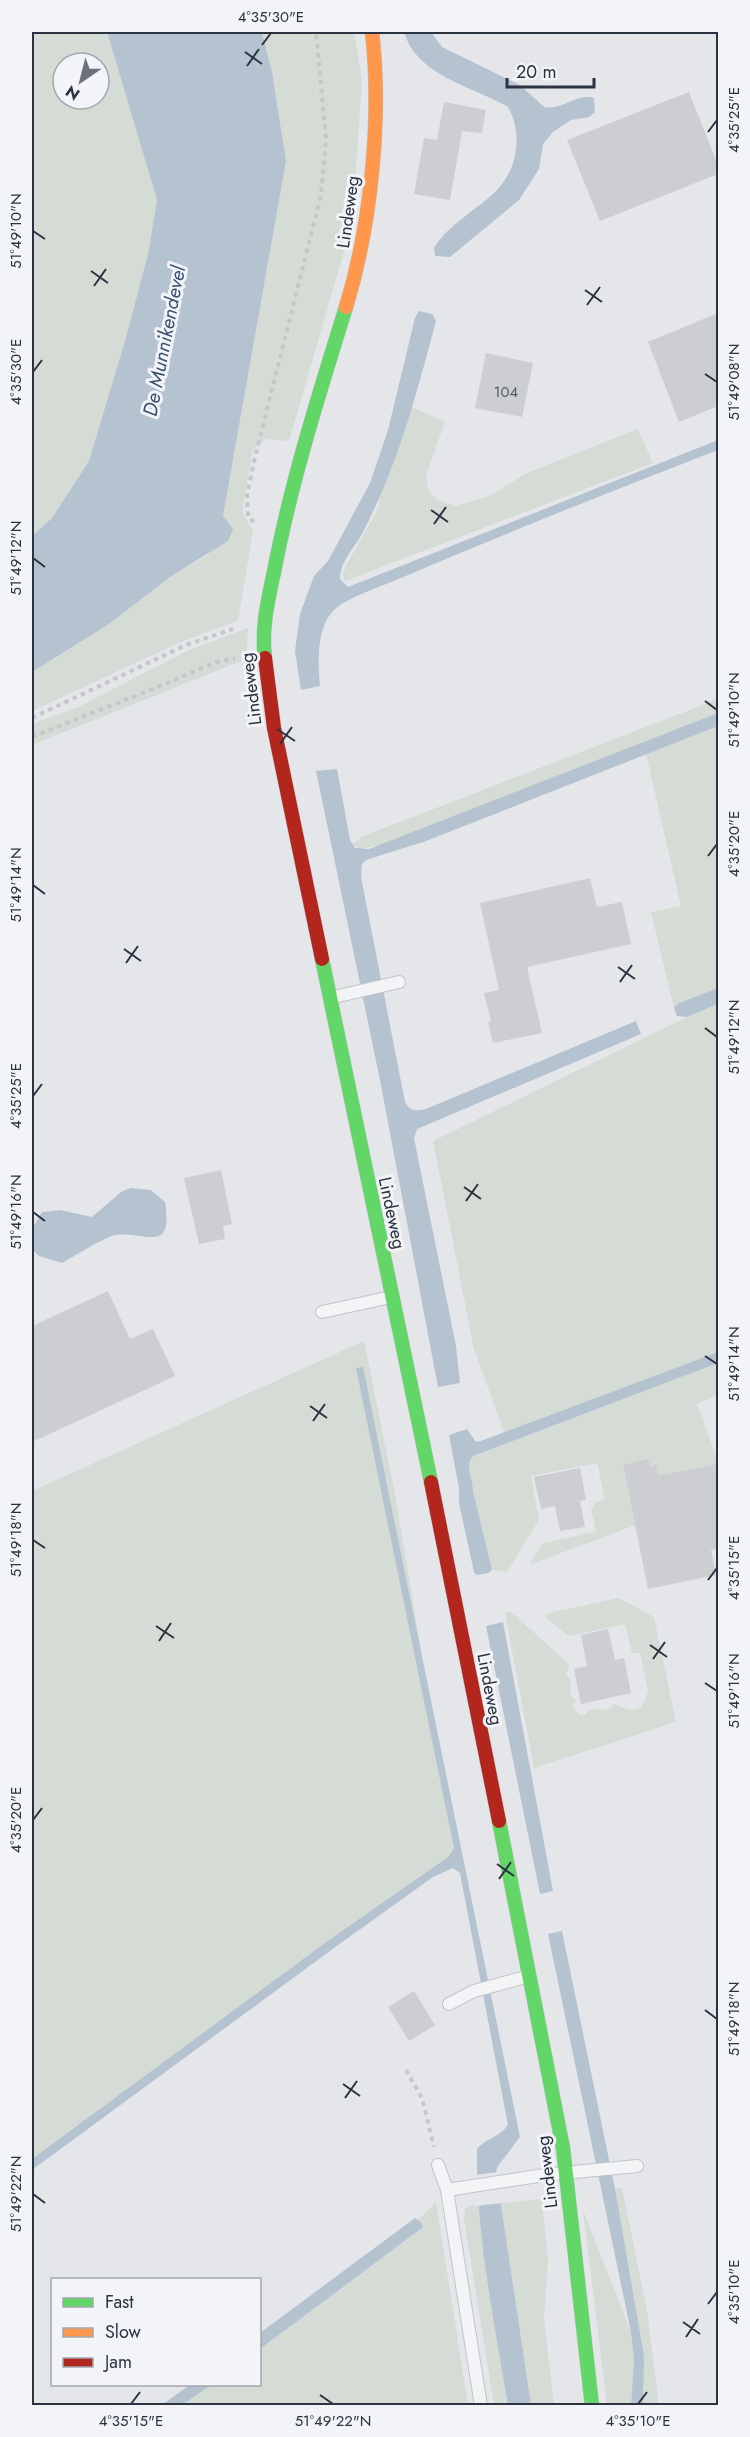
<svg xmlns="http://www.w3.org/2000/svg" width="750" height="2437" viewBox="0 0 750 2437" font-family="Jost,sans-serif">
<rect width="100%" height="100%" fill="#e4e6e9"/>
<g fill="#d5dcd5" fill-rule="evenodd">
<path d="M32,32H107L157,200L148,254L125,341L89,461L52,518L32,536ZM63,63H99V99H63Z"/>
<polygon points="262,32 354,32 362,81 352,224 289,441 267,439 253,449 242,512 253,530 238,621 183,641 32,711 32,672 109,624 170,577 206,556 233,529 223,516 286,161 272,72"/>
<polygon points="405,404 445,422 426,475 428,489 437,500 456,506 487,497 527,473 638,429 653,463 345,581 343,575 346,566 379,507 380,477"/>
<polygon points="248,628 246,659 32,745 32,724 78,707 189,650"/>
<polygon points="718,699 718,713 384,844 361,849 352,845 361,837"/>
<polygon points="718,726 718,988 679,1003 674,1008 651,912 681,906 646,754"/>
<polygon points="718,1004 718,1352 504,1432 474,1349 433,1141 687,1017"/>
<polygon points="364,1341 395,1494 454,1848 448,1857 329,1940 32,2159 32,1491"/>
<path d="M718,1363V1395L697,1404L718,1461V1481L710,1482L658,1476L656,1465H623L635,1525L532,1564L531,1562L543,1543L596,1532L591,1509L596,1502L605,1500L597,1463L531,1476L539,1520L507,1572L492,1570L473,1491C473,1478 464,1466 473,1456Z"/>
<path d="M619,1598L654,1617L676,1722L534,1768L505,1613L510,1611L569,1664L566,1675L571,1680L570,1693L576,1701L573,1705L578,1714L583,1716L591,1709C601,1711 609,1711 615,1704C626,1710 631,1713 642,1707L648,1691L640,1653H632L625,1624L569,1636L545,1617L548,1613Z"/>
<polygon points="622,2188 647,2311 659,2405 643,2405 644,2388 615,2189"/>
<polygon points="542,2199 548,2263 544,2319 554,2405 531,2405 499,2203"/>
<polygon points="436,2202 468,2405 183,2406 211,2385 260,2384 260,2349 422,2227 423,2223 418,2220"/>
<polygon points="474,2204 474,2206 480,2206 486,2272 508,2405 494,2405 464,2219 465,2209"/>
<polygon points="583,2210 631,2332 634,2360 631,2405 607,2405"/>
</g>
<g fill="#b5c2d0">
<polygon points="107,32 262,32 272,72 286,161 223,516 233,529 228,541 170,577 109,624 32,672 32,536 52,518 89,461 125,341 148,254 157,200"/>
<path d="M404,32H431L442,47L520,85L544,107C562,111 576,93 594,98L595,112L589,117L571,120L553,132L543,144L539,169L519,200L450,257L435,256L434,248C449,224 475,211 495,192C518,170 523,134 508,107C472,86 417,76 404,32Z"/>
<path d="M419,311L432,314L436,321C416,395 399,462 364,530C356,547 340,560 340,579L348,587L718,440V450C612,491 506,533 401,578C383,586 344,598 332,612C316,631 318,663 320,686L301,690L295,651L300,614L314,576L328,561L370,483L388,430L415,318Z"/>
<path d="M718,713V726L426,841L366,860L362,864L361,877L405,1102C411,1112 415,1111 426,1109L636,1021L641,1034L417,1129L414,1138L456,1346L460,1383L438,1387L380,1080L316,771L337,769L350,840L355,848L369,849Z"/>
<polygon points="718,988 718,1004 687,1017 677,1016 674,1008 679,1003"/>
<path d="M131,1188L151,1190L165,1202C173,1255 146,1231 116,1235C106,1236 73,1257 62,1263L39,1256L32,1249V1229L42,1212L60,1210L92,1217L121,1192Z"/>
<path d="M718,1352V1363L473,1456C464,1466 473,1478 473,1491L492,1570L488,1573L477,1575L474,1572L459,1503V1488L449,1435L467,1429L476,1442L481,1441Z"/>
<path d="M363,1367L520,2137L498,2166L496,2172L531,2405H508C494,2321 476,2235 477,2149C486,2138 500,2137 508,2125L460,1873L453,1868L433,1877L334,1948L32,2170V2159L329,1940L448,1857L454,1848L356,1368Z"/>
<polygon points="503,1622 553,1891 540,1894 486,1626"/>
<polygon points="562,1931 615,2189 644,2356 643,2405 631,2405 634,2360 631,2332 548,1934"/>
<polygon points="415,2218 421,2222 423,2227 260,2349 260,2333"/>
<polygon points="191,2384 211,2385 183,2405 162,2405"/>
</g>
<polygon fill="#e4e6e9" points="499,2172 502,2203 477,2206 474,2175"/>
<g fill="#ccced1">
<polygon points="689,92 718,165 718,174 600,221 567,140"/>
<polygon points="444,102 486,110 482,133 462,131 450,200 414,194 424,138 437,140"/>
<polygon points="718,313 718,406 679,422 648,342"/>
<polygon points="486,353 533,363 522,417 475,408"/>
<polygon points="590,878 597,907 622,902 631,944 527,967 542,1033 493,1043 488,1022 491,1021 484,993 499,990 480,903"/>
<polygon points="221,1170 232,1224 223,1226 225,1239 199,1244 184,1178"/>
<polygon points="108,1291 130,1339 153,1329 175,1376 32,1442 32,1326"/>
<polygon points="648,1459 650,1466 656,1464 658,1476 718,1464 718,1549 711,1550 716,1575 648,1589 623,1465"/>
<polygon points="580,1468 586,1500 580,1501 585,1527 560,1531 555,1506 541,1509 534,1477"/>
<polygon points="608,1629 615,1660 624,1658 631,1693 581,1704 574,1669 587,1666 581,1635"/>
<polygon points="414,1991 435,2025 409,2041 388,2007"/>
</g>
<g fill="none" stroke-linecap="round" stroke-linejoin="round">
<g stroke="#c2c4c7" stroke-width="14">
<g id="lane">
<polyline points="330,998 399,982"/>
<polyline points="322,1312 391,1297"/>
<polyline points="449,2004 474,1991 529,1976"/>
<polyline points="438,2165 447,2190"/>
<polyline points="481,2406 447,2190 544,2175 637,2166"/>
</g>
</g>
<g stroke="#c2c4c7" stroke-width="15">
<g id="fast">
<path d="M265,658C261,629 268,600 274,572C291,482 319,394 346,307"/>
<polyline points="322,959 431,1482"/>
<polyline points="499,1821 563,2148 592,2406"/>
</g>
</g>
<g stroke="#c2c4c7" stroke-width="15">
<path id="slow" d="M346,307C371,225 382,118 372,32"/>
</g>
<g stroke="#c2c4c7" stroke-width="15">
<g id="jam">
<polyline points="265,658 274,728 322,959"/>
<polyline points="431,1482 499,1821"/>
</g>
</g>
<g stroke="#c5c7ca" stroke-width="4" stroke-dasharray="4.5 4.5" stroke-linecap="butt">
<polyline points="254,522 248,517 247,495 255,457 321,195 326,138 316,32"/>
<polyline points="32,718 186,645 233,629"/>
<polyline points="32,737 170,682 216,662 235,658"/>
<polyline points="406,2070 422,2098 434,2147"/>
</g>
<use href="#lane" stroke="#f3f4f5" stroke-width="12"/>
<use href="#fast" stroke="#63d668" stroke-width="14"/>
<use href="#slow" stroke="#ff974d" stroke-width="14"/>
<use href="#jam" stroke="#b3261e" stroke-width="14"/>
</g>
<path fill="none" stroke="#2c3340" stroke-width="2" d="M262,45L271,33M245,52L262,64M247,66L259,49M708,132L717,120M33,231L45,239M91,271L108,283M94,286L106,269M585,290L602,302M587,305L600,287M33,372L42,360M705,374L717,382M431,510L448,522M434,524L446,507M33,558L45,567M705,701L717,710M277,729L295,741M280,744L292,727M708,856L717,844M33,885L45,894M124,949L141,961M126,963L138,946M618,967L635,979M620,982L632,965M705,1028L717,1037M33,1096L42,1084M464,1187L481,1199M466,1201L478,1184M33,1212L45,1221M705,1356L717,1364M310,1406L327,1418M313,1421L325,1404M33,1540L45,1548M708,1580L717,1568M156,1626L174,1638M159,1641L171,1623M650,1645L667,1657M653,1659L665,1642M705,1683L717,1691M33,1820L42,1808M497,1864L514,1876M499,1879L511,1862M705,2010L717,2019M343,2084L360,2096M345,2098L357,2081M33,2194L45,2203M708,2304L717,2292M683,2322L700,2334M686,2337L698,2319M320,2395L333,2404M131,2404L140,2392M638,2404L647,2392"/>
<g text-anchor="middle" stroke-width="6" stroke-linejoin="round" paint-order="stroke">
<g font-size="15" fill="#555a65">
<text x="506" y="397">104</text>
</g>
<g font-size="18" fill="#2c3340" stroke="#f2f4f7">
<text transform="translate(348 212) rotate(-82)" y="6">Lindeweg</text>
<text transform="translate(251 689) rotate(-97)" y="6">Lindeweg</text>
<text transform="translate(392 1213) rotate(78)" y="6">Lindeweg</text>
<text transform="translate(490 1689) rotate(79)" y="6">Lindeweg</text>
<text transform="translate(547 2172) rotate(-97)" y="6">Lindeweg</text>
</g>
<g font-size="20" font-style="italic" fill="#3a5271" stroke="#f2f4f7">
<text transform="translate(164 341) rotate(-79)" y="7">De Munnikendevel</text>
</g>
</g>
<rect width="750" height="2437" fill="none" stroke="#f2f4f7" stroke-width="66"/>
<rect x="51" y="2278" width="210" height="108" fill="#f2f4f7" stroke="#a3a7ae" stroke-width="1.5"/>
<rect x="63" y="2298" width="30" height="9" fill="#63d668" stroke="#a3a7ae" stroke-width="1.5"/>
<text x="105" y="2308" font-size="18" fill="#2c3340">Fast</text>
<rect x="63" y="2328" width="30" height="9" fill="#ff974d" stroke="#a3a7ae" stroke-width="1.5"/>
<text x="105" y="2338" font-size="18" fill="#2c3340">Slow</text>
<rect x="63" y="2358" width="30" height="9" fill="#b3261e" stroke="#a3a7ae" stroke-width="1.5"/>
<text x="105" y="2368" font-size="18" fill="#2c3340">Jam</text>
<g transform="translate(81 81) rotate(215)"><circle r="28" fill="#f2f4f7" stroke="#a3a7ae" stroke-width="1.5"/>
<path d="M0-4.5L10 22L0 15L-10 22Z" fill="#6c727b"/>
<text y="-9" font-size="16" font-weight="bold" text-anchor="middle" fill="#2c3340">N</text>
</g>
<path d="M507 78v9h87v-9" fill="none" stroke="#2c3340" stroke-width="3"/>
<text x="516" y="78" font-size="18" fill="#2c3340" stroke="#f2f4f7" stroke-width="4.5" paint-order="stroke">20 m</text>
<rect x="33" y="33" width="684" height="2371" fill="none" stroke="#2c3340" stroke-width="2"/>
<g font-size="15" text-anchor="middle" fill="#2c3340">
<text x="271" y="22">4°35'30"E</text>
<text transform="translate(734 120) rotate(-90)" y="5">4°35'25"E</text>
<text transform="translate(16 231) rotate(-90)" y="5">51°49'10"N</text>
<text transform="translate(16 372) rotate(-90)" y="5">4°35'30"E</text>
<text transform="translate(734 382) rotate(-90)" y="5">51°49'08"N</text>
<text transform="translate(16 558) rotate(-90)" y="5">51°49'12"N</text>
<text transform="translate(734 710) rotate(-90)" y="5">51°49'10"N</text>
<text transform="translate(734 844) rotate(-90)" y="5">4°35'20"E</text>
<text transform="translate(16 885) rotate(-90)" y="5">51°49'14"N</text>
<text transform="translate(734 1037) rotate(-90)" y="5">51°49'12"N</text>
<text transform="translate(16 1096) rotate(-90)" y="5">4°35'25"E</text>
<text transform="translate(16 1212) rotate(-90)" y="5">51°49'16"N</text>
<text transform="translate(734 1364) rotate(-90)" y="5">51°49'14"N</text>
<text transform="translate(16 1540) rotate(-90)" y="5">51°49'18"N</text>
<text transform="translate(734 1568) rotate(-90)" y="5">4°35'15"E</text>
<text transform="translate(734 1691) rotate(-90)" y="5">51°49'16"N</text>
<text transform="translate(16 1820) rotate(-90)" y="5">4°35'20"E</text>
<text transform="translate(734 2019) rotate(-90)" y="5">51°49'18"N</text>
<text transform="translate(16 2194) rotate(-90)" y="5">51°49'22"N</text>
<text transform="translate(734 2292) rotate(-90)" y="5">4°35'10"E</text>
<text x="131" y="2426">4°35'15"E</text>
<text x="333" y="2426">51°49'22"N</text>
<text x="638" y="2426">4°35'10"E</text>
</g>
</svg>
